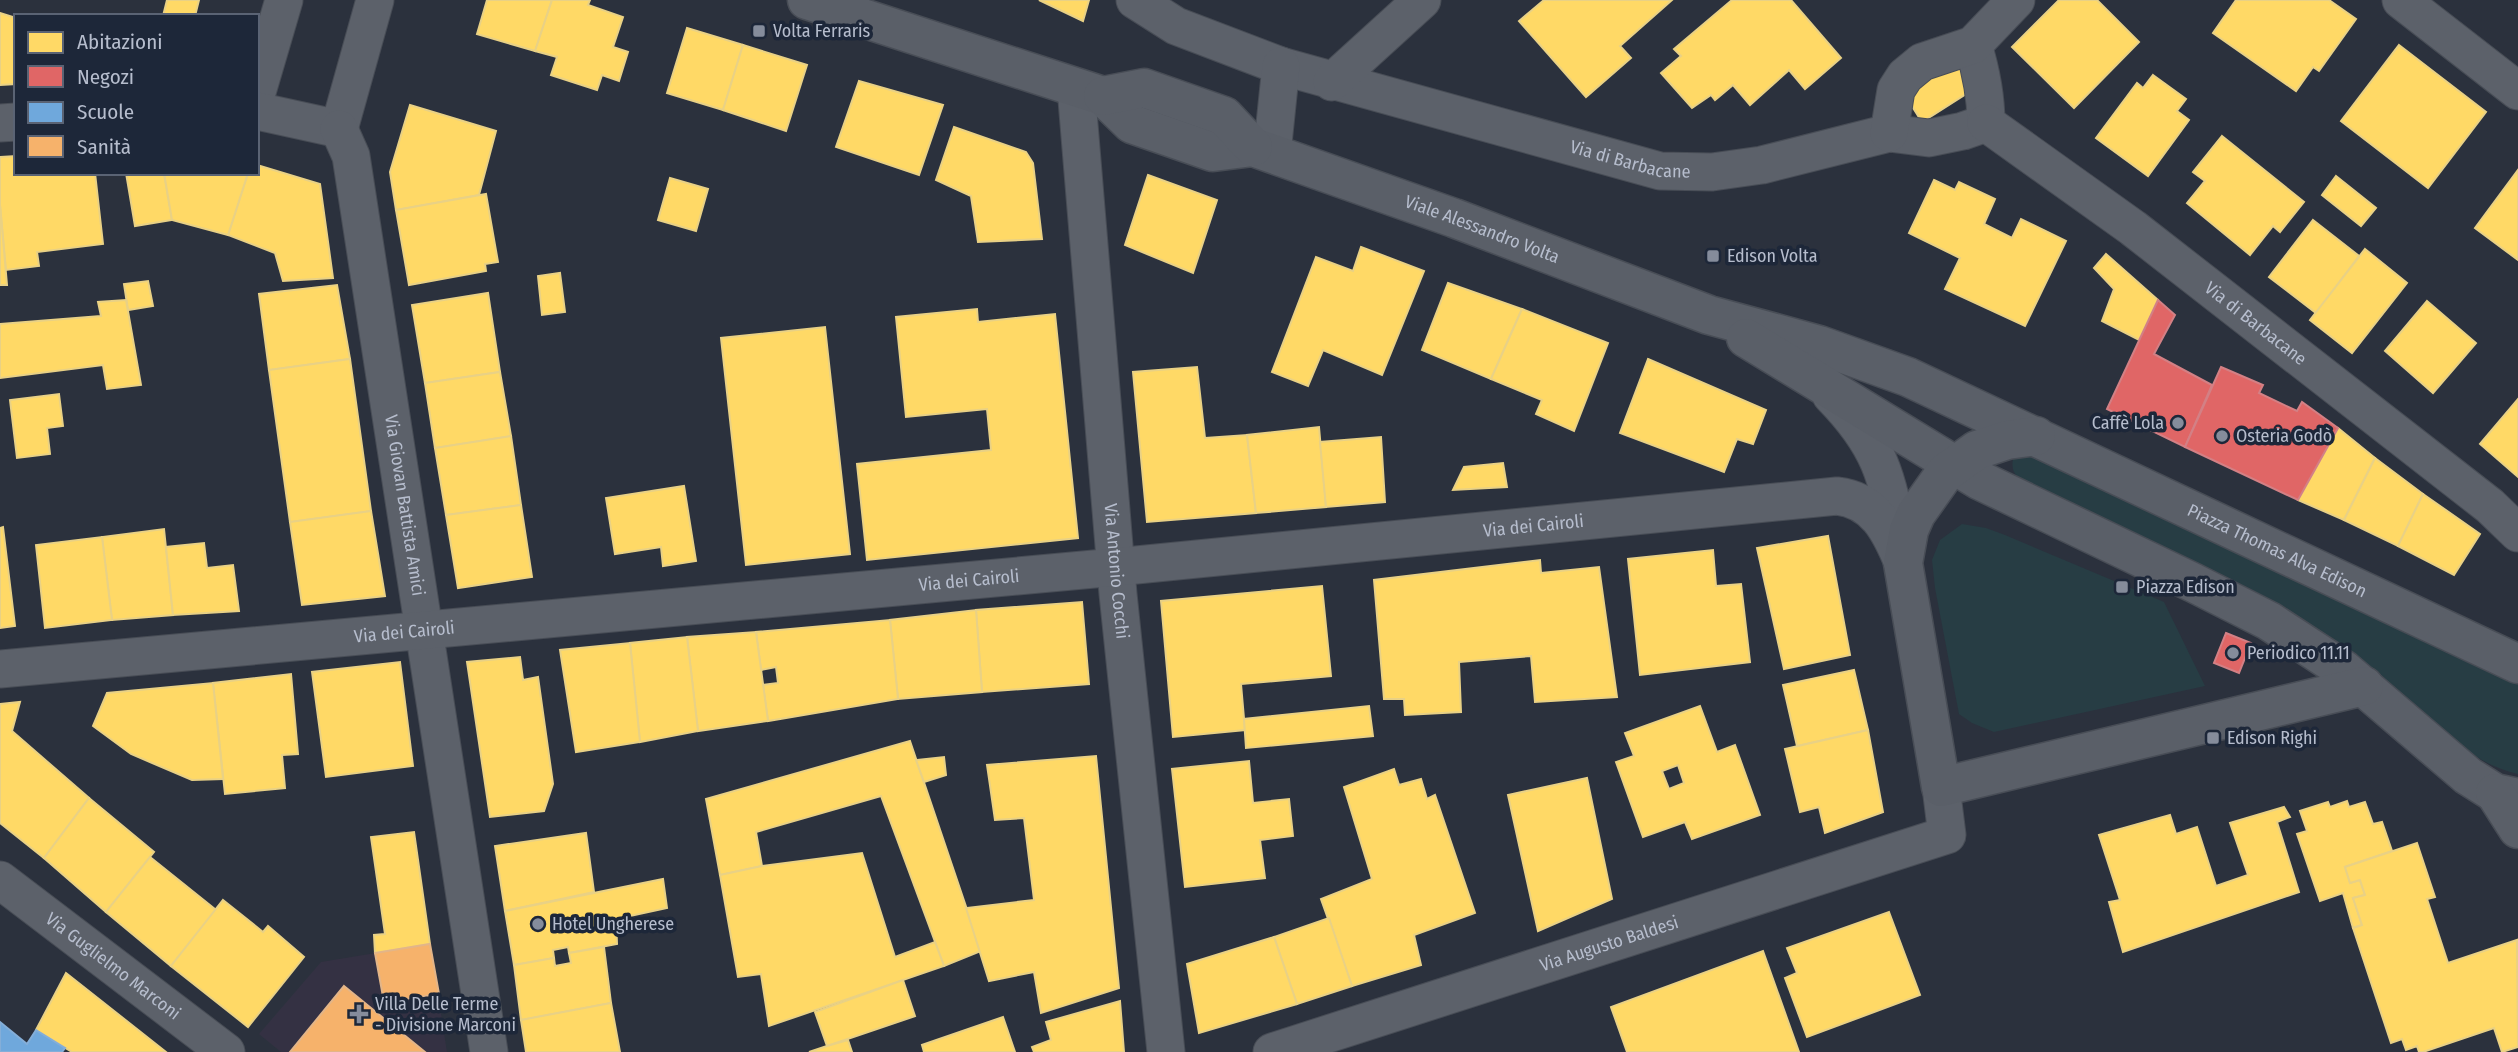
<svg xmlns="http://www.w3.org/2000/svg" width="2518" height="1052" viewBox="0 0 2518 1052" font-family="'Fira Sans Condensed',sans-serif">
<rect width="100%" height="100%" fill="#2b313d"/>
<polygon fill="#343143" points="430,944 447,1052 281,1052 259,1034 321,962"/>
<g fill="#273d44">
<path d="M2022,451L2518,681V774C2462,761 2424,713 2382,677C2370,666 2356,657 2343,647L2020,479C2012,473 2011,465 2014,455Z"/>
<polygon points="1962,524 1986,528 2005,535 2164,602 2205,686 1994,732 1972,723 1959,714 1935,588 1932,560 1940,540"/>
</g>
<g fill="#ffd966" stroke="#e9d185" stroke-width="2" fill-rule="evenodd">
<polygon points="167,0 199,0 195,16 163,16"/>
<polygon points="487,0 552,0 535,51 477,34"/>
<polygon points="552,0 590,0 588,5 623,17 613,47 628,52 619,81 602,75 597,90 551,75 557,57 535,51"/>
<polygon points="1039,0 1089,0 1083,21"/>
<polygon points="1544,0 1672,0 1620,46 1631,58 1586,97 1519,21"/>
<polygon points="1732,0 1791,0 1841,58 1805,89 1789,70 1750,105 1733,85 1715,100 1711,95 1692,108 1661,73 1681,56 1674,49"/>
<polygon points="2059,0 2097,0 2139,42 2074,108 2012,47"/>
<polygon points="2236,0 2329,0 2356,19 2319,71 2313,67 2296,91 2213,33"/>
<polygon points="0,13 16,18 16,84 0,85"/>
<polygon points="687,28 743,45 723,110 667,93"/>
<polygon points="743,45 807,65 786,131 723,110"/>
<polygon points="2399,45 2486,112 2428,188 2341,121"/>
<polygon points="1956,62 1974,89 1922,122 1905,95"/>
<polygon points="2153,75 2186,99 2177,111 2189,120 2148,176 2096,138 2137,83 2143,88"/>
<polygon points="859,81 943,105 919,175 836,147"/>
<polygon points="410,105 496,131 479,195 396,210 390,172"/>
<polygon points="954,127 1026,152 1033,163 1042,239 978,242 971,196 936,180"/>
<polygon points="2222,136 2304,202 2280,232 2273,226 2250,255 2187,203 2205,181 2193,172"/>
<polygon points="16,156 16,173 95,173 103,244 37,252 39,266 6,270 0,205 0,157"/>
<polygon points="257,165 320,184 333,278 283,281 275,253 228,235 248,173 257,173"/>
<polygon points="2518,170 2518,260 2475,228"/>
<polygon points="126,173 164,173 172,220 135,226"/>
<polygon points="164,173 248,173 228,235 172,220"/>
<polygon points="1148,175 1217,200 1193,273 1125,245"/>
<polygon points="2336,176 2376,208 2361,226 2322,195"/>
<polygon points="670,178 708,189 696,231 658,220"/>
<polygon points="1934,180 1955,190 1959,182 1995,199 1984,224 2012,238 2021,219 2066,241 2025,326 1945,289 1960,258 1909,233"/>
<polygon points="486,194 498,262 485,264 486,271 409,285 396,210"/>
<polygon points="0,205 7,285 0,285"/>
<polygon points="2313,220 2359,256 2316,313 2269,277"/>
<polygon points="1361,247 1424,271 1382,375 1323,350 1308,386 1272,372 1316,257 1353,271"/>
<polygon points="2365,249 2407,283 2352,353 2310,320"/>
<polygon points="2106,254 2158,300 2139,340 2102,321 2114,289 2094,268"/>
<polygon points="560,273 565,312 542,315 538,276"/>
<polygon points="148,281 153,306 128,310 124,284"/>
<polygon points="1448,283 1522,309 1491,379 1422,350"/>
<polygon points="337,285 350,359 269,370 259,294"/>
<polygon points="488,293 500,372 425,383 412,305"/>
<polygon points="126,300 141,385 107,389 103,365 0,378 0,324 101,316 98,302"/>
<polygon points="2427,301 2476,343 2433,393 2385,351"/>
<polygon points="977,309 978,322 1055,314 1078,538 867,560 857,464 991,450 987,409 906,417 896,317"/>
<polygon points="1522,309 1608,343 1574,431 1536,414 1542,400 1491,379"/>
<polygon points="825,327 850,554 746,565 721,338"/>
<polygon points="350,359 371,511 290,522 269,370"/>
<polygon points="1648,359 1766,410 1753,444 1737,439 1724,472 1620,433"/>
<polygon points="1197,367 1205,438 1247,435 1256,513 1147,522 1133,372"/>
<polygon points="500,372 511,436 435,448 425,383"/>
<polygon points="59,394 63,426 47,428 50,454 17,458 10,400"/>
<polygon points="2518,399 2518,477 2480,444"/>
<polygon points="1319,427 1326,507 1256,513 1247,435"/>
<polygon points="2338,428 2375,458 2344,520 2298,500"/>
<polygon points="511,436 521,505 446,515 435,448"/>
<polygon points="1381,437 1385,502 1326,507 1320,442"/>
<polygon points="2375,458 2423,494 2398,546 2344,520"/>
<polygon points="1503,463 1507,487 1453,490 1464,467"/>
<polygon points="684,486 696,561 663,566 661,547 615,554 606,498"/>
<polygon points="2423,494 2480,534 2454,575 2398,546"/>
<polygon points="521,505 532,577 458,588 446,515"/>
<polygon points="371,511 385,596 302,605 290,522"/>
<polygon points="3,527 15,626 0,628 0,528"/>
<polygon points="164,529 173,615 112,620 102,537"/>
<polygon points="1828,536 1850,655 1784,669 1757,548"/>
<polygon points="102,537 112,620 45,628 36,545"/>
<polygon points="204,543 207,568 233,565 239,611 173,615 166,547"/>
<polygon points="1713,550 1716,586 1741,584 1750,662 1640,675 1628,559"/>
<polygon points="1540,560 1541,573 1599,567 1617,697 1535,702 1531,656 1459,662 1461,712 1405,715 1404,699 1384,699 1374,580"/>
<polygon points="1322,586 1331,676 1241,684 1245,730 1173,737 1161,601"/>
<polygon points="1082,602 1089,684 982,692 976,610"/>
<polygon points="976,610 982,692 898,699 890,620"/>
<polygon points="890,620 898,699 768,721 763,685 778,683 776,667 761,670 756,632"/>
<polygon points="756,632 768,721 698,731 687,637"/>
<polygon points="687,637 698,731 640,742 630,643"/>
<polygon points="630,643 640,742 576,752 560,650"/>
<polygon points="520,657 523,680 538,677 553,784 544,811 490,817 467,662"/>
<polygon points="400,662 413,766 326,777 312,672"/>
<polygon points="1854,670 1868,730 1797,746 1783,685"/>
<polygon points="291,674 298,754 282,755 285,788 225,794 213,683"/>
<polygon points="213,683 223,779 192,780 131,754 93,726 107,693"/>
<polygon points="20,702 12,731 89,798 44,858 0,823 0,704"/>
<polygon points="1369,706 1373,736 1246,748 1244,719"/>
<path d="M1700,706L1717,752L1735,745L1760,815L1692,839L1685,822L1643,837L1616,762L1634,756L1625,733ZM1678,765L1684,783L1669,789L1662,771Z"/>
<polygon points="1868,730 1883,812 1825,833 1819,807 1800,812 1785,749"/>
<polygon points="910,741 981,951 944,966 881,796 756,832 762,866 720,875 706,799"/>
<polygon points="1096,756 1119,988 1041,1013 1034,972 989,981 966,908 1034,900 1024,818 995,820 987,765"/>
<polygon points="944,757 946,775 924,782 916,760"/>
<polygon points="1249,761 1253,803 1289,799 1293,836 1260,840 1265,878 1185,887 1172,769"/>
<polygon points="1394,769 1399,785 1421,779 1427,799 1435,795 1475,913 1414,935 1421,965 1352,986 1321,899 1372,879 1344,787"/>
<polygon points="1587,778 1612,899 1538,931 1508,795"/>
<polygon points="89,798 154,852 106,912 44,858"/>
<polygon points="2347,801 2349,807 2365,802 2373,824 2382,822 2392,851 2345,867 2350,883 2360,880 2365,895 2353,898 2362,925 2353,928 2343,893 2320,901 2297,834 2307,831 2300,811 2328,802 2330,807"/>
<polygon points="2284,807 2290,817 2277,822 2299,892 2123,952 2109,902 2120,900 2099,835 2170,815 2176,834 2197,827 2216,886 2248,875 2230,823"/>
<polygon points="414,832 430,944 375,953 374,935 385,934 371,837"/>
<polygon points="586,833 594,892 505,911 495,846"/>
<polygon points="2417,843 2435,897 2427,899 2448,963 2517,940 2518,1047 2502,1052 2494,1028 2423,1052 2419,1052 2417,1046 2406,1050 2402,1039 2391,1043 2353,928 2362,925 2353,898 2365,895 2360,880 2350,883 2345,867"/>
<polygon points="862,853 895,957 935,942 944,966 769,1026 761,974 738,977 720,875 762,866"/>
<polygon points="150,857 216,910 171,966 106,912"/>
<polygon points="663,879 667,908 616,919 617,944 569,953 568,947 553,950 554,958 514,965 505,911"/>
<polygon points="223,900 263,932 268,926 304,957 248,1027 171,966"/>
<polygon points="1889,912 1920,995 1807,1037 1785,978 1797,973 1787,948"/>
<polygon points="1329,918 1352,986 1297,1004 1274,937"/>
<polygon points="1274,937 1297,1004 1199,1033 1187,964"/>
<polygon points="604,947 611,1003 521,1020 514,965 554,958 555,966 571,963 569,953"/>
<polygon points="1763,951 1799,1052 1627,1052 1611,1007"/>
<polygon points="66,973 166,1052 72,1052 36,1030"/>
<polygon points="903,980 915,1016 827,1046 815,1012"/>
<polygon points="1120,1001 1124,1052 1034,1052 1032,1047 1051,1040 1046,1022"/>
<polygon points="611,1003 620,1052 526,1052 521,1020"/>
<polygon points="1003,1017 1015,1052 924,1052 922,1045"/>
<polygon points="848,1040 852,1052 809,1052 827,1046"/>
</g>
<g fill="#e06666" stroke="#d38085" stroke-width="2">
<polygon points="2158,300 2175,315 2154,354 2212,385 2185,447 2107,409"/>
<polygon points="2221,367 2263,385 2259,393 2297,411 2302,402 2338,428 2298,500 2185,447"/>
<polygon points="2226,633 2251,643 2239,673 2214,663"/>
</g>
<polygon fill="#6fa8dc" stroke="#84aed8" stroke-width="2" points="0,1022 27,1044 36,1030 65,1048 62,1052 0,1052"/>
<g fill="#f6b26b" stroke="#e3b588" stroke-width="2">
<polygon points="430,944 439,994 384,1002 375,953"/>
<polygon points="344,986 425,1052 290,1052"/>
</g>
<g fill="none" stroke-linecap="round" stroke-linejoin="round">
<g stroke="#484d56" stroke-width="39">
<g id="minor">
<path id="s1" d="M1135,0L1176,26L1281,66L1660,171L1712,172L1762,165L1889,133L1929,138L1963,131L1986,123"/>
<polyline points="2401,0 2518,91"/>
<path d="M1973,45C1981,71 1986,95 1986,123"/>
<polyline points="1332,82 1422,0"/>
<path id="s2" d="M1076,88L1118,594L1166,1052"/>
<polyline points="257,92 284,0"/>
<polyline points="257,111 339,129 375,0"/>
<polyline points="0,123 16,122"/>
<path id="s3" d="M1986,123L2133,228L2490,506L2518,533"/>
<path id="s4" d="M339,129L351,156L489,1052"/>
<polyline points="1889,133 1896,90 1905,76 1922,62 1973,45 2016,0"/>
<polyline points="1272,153 1281,66"/>
<path d="M1831,395C1880,445 1887,475 1899,542"/>
<path id="s5" d="M0,669L1116,567L1837,496C1875,500 1890,531 1903,563"/>
<path id="s6" d="M0,880L226,1052"/>
<path id="s7" d="M1272,1052L1947,835L1941,787"/>
</g>
</g>
<g stroke="#484d56" stroke-width="41">
<g id="secondary">
<path id="s8" d="M807,0L1103,96L1132,124L1213,152L1253,147L1454,218L1709,315L1819,345L1908,377L2518,664"/>
<polyline points="1103,96 1144,88 1224,116 1253,147"/>
<polyline points="1746,338 1979,480 2194,583 2269,621 2344,670 2468,776 2495,793 2518,798"/>
<polyline points="2036,436 2007,440 1977,450 1945,473 1916,514 1909,530 1903,563 1941,787 2364,686"/>
<polyline points="2495,793 2518,829"/>
</g>
</g>
<use href="#minor" stroke="#5c616a" stroke-width="37"/>
<use href="#secondary" stroke="#5a5f68" stroke-width="38"/>
</g>
<g fill="#858c9b" stroke="#1d2739" stroke-width="2.5">
<rect x="752" y="24" width="14" height="14" rx="3.5"/>
<rect x="1706" y="249" width="14" height="14" rx="3.5"/>
<circle cx="2178" cy="423" r="7"/>
<circle cx="2222" cy="436" r="7"/>
<rect x="2115" y="580" width="14" height="14" rx="3.5"/>
<circle cx="2233" cy="653" r="7"/>
<rect x="2206" y="731" width="14" height="14" rx="3.5"/>
<circle cx="538" cy="924" r="7"/>
<path d="M355.5 1003.5h7v7h7v7h-7v7h-7v-7h-7v-7h7z"/>
</g>
<g text-anchor="middle" stroke-width="7" stroke-linejoin="round" paint-order="stroke">
<g font-size="18" fill="#b6bdcd" stroke="#1d2739" text-anchor="start">
<text x="773" y="37">Volta Ferraris</text>
<text x="1727" y="262">Edison Volta</text>
<text x="2164" y="429" text-anchor="end">Caffè Lola</text>
<text x="2236" y="442">Osteria Godò</text>
<text x="2136" y="593">Piazza Edison</text>
<text x="2247" y="659">Periodico 11.11</text>
<text x="2227" y="744">Edison Righi</text>
<text x="552" y="930">Hotel Ungherese</text>
<text x="375" y="1010">Villa Delle Terme<tspan x="375" dy="21">- Divisione Marconi</tspan></text>
</g>
<g font-size="18" fill="#b6bdcd" stroke="#1d2739">
<text dy="6" stroke="none"><textPath href="#s1" startOffset="523">Via di Barbacane</textPath></text>
<text dy="6" stroke="none"><textPath href="#s8" startOffset="721">Viale Alessandro Volta</textPath></text>
<text dy="6" stroke="none"><textPath href="#s3" startOffset="336">Via di Barbacane</textPath></text>
<text dy="6" stroke="none"><textPath href="#s4" startOffset="383">Via Giovan Battista Amici</textPath></text>
<text dy="6" stroke="none"><textPath href="#s5" startOffset="1540">Via dei Cairoli</textPath></text>
<text dy="6" stroke="none"><textPath href="#s8" startOffset="1580">Piazza Thomas Alva Edison</textPath></text>
<text dy="6" stroke="none"><textPath href="#s2" startOffset="485">Via Antonio Cocchi</textPath></text>
<text dy="6" stroke="none"><textPath href="#s5" startOffset="973">Via dei Cairoli</textPath></text>
<text dy="6" stroke="none"><textPath href="#s5" startOffset="406">Via dei Cairoli</textPath></text>
<text dy="6" stroke="none"><textPath href="#s7" startOffset="354">Via Augusto Baldesi</textPath></text>
<text dy="6" stroke="none"><textPath href="#s6" startOffset="142">Via Guglielmo Marconi</textPath></text>
</g>
</g>
<rect x="14" y="14" width="245" height="161" fill="#1d2739" stroke="#5a6374" stroke-width="2"/>
<rect x="28" y="32" width="35" height="21" fill="#ffd966" stroke="#5a6374" stroke-width="2"/>
<text x="77" y="49" font-size="21" fill="#b6bdcd">Abitazioni</text>
<rect x="28" y="66" width="35" height="21" fill="#e06666" stroke="#5a6374" stroke-width="2"/>
<text x="77" y="84" font-size="21" fill="#b6bdcd">Negozi</text>
<rect x="28" y="102" width="35" height="21" fill="#6fa8dc" stroke="#5a6374" stroke-width="2"/>
<text x="77" y="119" font-size="21" fill="#b6bdcd">Scuole</text>
<rect x="28" y="136" width="35" height="21" fill="#f6b26b" stroke="#5a6374" stroke-width="2"/>
<text x="77" y="154" font-size="21" fill="#b6bdcd">Sanità</text>
</svg>
